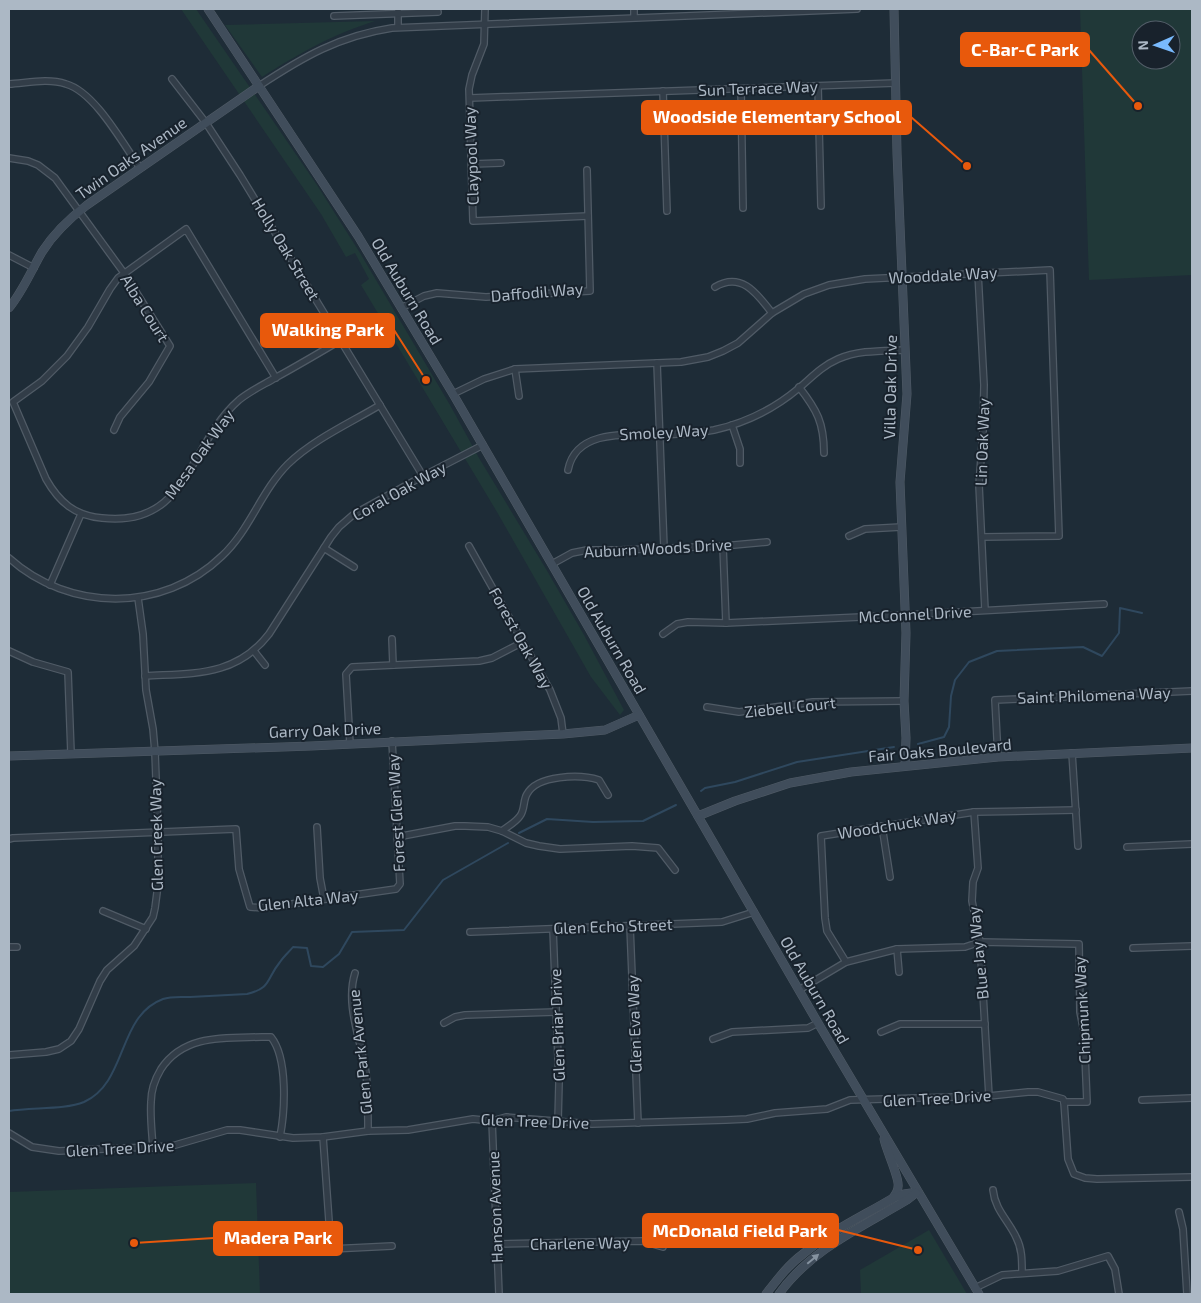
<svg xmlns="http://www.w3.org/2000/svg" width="1201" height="1303" viewBox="0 0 1201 1303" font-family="'Exo 2',sans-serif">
<rect width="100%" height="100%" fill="#1e2c37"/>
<g fill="#203838" fill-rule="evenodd">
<polygon points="181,9 196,9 317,185 360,253 450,405 479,458 546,569 584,635 624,710 620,715 591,677 497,512 361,285 369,279 355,253 346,257 321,214"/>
<path d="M1080,9H1192V275L1089,280ZM1141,30H1171V60H1141Z"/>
<path d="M375,21C331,35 300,53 262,77L225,25Z"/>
<polygon points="256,1183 260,1294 9,1294 9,1192"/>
<polygon points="929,1230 967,1294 861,1294 860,1270"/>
</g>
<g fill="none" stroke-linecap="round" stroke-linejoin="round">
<g stroke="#2f485e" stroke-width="2">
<polyline points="918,744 944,737 949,727 951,696 955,680 969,662 997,651 1083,647 1102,656 1119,633 1120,608 1142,613"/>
<polyline points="701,791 705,788 735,782 797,762 894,747"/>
<polyline points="519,833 547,819 593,822 643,821 676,805"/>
<path d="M9,1111C30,1107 65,1110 84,1102C128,1082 117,1016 163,999C171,996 181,997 190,997C209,996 228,995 247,994C272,988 266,979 280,962C284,956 289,952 293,947L307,948L311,966L323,967L339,954L352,932L404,930L443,880L508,843"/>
</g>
<g stroke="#505b66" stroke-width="8">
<g id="street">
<polyline points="398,9 398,27"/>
<polyline points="485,9 484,44 472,75 469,89 473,221 588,216"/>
<polyline points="634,9 634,17"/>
<polyline points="334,16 438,12"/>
<polyline points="172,79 206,123 240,175 423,476"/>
<path d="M9,84C27,83 48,78 66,84C95,92 123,144 140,168"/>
<path d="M259,86C303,57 339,36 392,28L857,9"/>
<polyline points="818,86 821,206"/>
<polyline points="741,89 743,208"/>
<polyline points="663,91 667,211"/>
<polyline points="470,98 896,83"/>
<polyline points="9,158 28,161 38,165 55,178 124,273 170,346 149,382 120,417 114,430"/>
<polyline points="472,164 501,163"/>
<polyline points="9,255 34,268"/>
<polyline points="978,273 984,385 983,431 979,485 985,610"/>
<path d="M715,287C742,271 758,295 772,313"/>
<polyline points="401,308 424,296 437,293 486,297 590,291 587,170"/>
<polyline points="657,363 664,548"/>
<polyline points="515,369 519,396"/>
<path d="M276,378L186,229L118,278L110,289L88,327L67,356L42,381L13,402L46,479C59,502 75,516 102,518C189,528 188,444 239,400C250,391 263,385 275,378C297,366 319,353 341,340"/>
<path d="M799,387C817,410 824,423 824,453"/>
<polyline points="453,394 484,379 515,369 681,362 708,357 723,351 738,343 772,313 804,294 829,285 865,279 1050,270 1059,536 982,537"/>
<polyline points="732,425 740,449 740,463"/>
<path d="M568,470C576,428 629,435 661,435C679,434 697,433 714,430C746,423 774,409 799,388C812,377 822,366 838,359C859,350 882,351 905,350"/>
<polyline points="849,536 865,529 901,527"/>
<polyline points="469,546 550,690 561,718 563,734"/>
<polyline points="723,546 726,623"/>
<polyline points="324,548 354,567"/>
<path d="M9,558C69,612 163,613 222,556C250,530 261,491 288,464C314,439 350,423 380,405"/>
<polyline points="552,564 572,553 587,550 620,550 723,546 767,542"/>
<polyline points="50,585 81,514"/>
<polyline points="663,634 677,624 688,622 726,623 905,615 1104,604"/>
<polyline points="392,639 393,665"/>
<polyline points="9,651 33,662 68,672 71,753"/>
<polyline points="254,651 265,665"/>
<path d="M145,676C193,673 236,677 269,634L331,537L339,527L354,514L423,476L483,445"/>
<polyline points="707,707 739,712 813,702 904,701"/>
<polyline points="350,744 346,674 352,667 479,661 492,658 523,642"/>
<polyline points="1072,753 1078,846"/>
<polyline points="998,757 995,700 1192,691"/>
<polyline points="974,812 978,868 973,882 972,901 980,942 989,1096"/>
<polyline points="882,826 890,877"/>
<polyline points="317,827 320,878 324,899"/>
<path d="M502,831C507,827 516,822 520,816C525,810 523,800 527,794C537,775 580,774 599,780L608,795"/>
<polyline points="397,837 455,826 465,826 488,827 502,831 526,843 539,846 560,849 632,846 658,848 675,870"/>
<polyline points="9,839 13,838 236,829 239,869 250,907 264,908 396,889 400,884 392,741"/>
<polyline points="1127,847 1192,844"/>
<polyline points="103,911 146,929"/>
<polyline points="630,926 638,1123"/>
<polyline points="553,929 559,1083 558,1121"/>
<polyline points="470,932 722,922 754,912"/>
<polyline points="9,947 17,947"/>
<polyline points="1133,948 1192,946"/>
<polyline points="897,949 899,972"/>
<polyline points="846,962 827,931 825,918 821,836 974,812 1076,810"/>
<path d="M355,973C345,1005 361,1040 366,1073C368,1092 368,1112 368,1131"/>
<polyline points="799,990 846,962 897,949 965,947 980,942 1079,944 1080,1012 1084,1032 1087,1102 1064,1102"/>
<polyline points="444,1023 455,1017 465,1015 556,1012"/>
<polyline points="881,1032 900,1024 985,1024"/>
<polyline points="713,1039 732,1032 808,1028 818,1023"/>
<polyline points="9,1055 46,1052 59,1049 71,1041 79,1029 100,981 107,970 134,946 153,917 155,908 158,885 158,832 155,752 153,729 146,690 143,634 138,598"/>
<polyline points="1142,1100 1192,1098"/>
<polyline points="1064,1102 1068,1159 1074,1174 1085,1178 1097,1179 1192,1177"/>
<polyline points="492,1121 499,1294"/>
<polyline points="9,1133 32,1147 59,1151 172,1146 227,1130 240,1130 293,1138 323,1137 368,1131 408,1130 473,1119 492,1121 506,1117 592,1124 726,1120 747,1119 775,1113 827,1109 850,1100 989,1096 1028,1092 1038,1092 1063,1099 1064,1102"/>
<polyline points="323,1137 331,1249 392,1246"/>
<path d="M153,1148C152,1133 150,1117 151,1102C151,1090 155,1079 161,1069C184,1034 225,1038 262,1037H271C288,1058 285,1111 280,1137"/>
<path d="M993,1190C995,1210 1008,1220 1016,1237C1022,1248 1022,1260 1022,1273"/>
<polyline points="1179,1212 1183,1229 1187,1294"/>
<polyline points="497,1244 642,1241 663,1247"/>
<polyline points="975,1288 1002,1275 1058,1271 1108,1256 1115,1269 1119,1294"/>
</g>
</g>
<g stroke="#505b66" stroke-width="9">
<g id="secondary">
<polyline points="208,9 358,236 453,394 818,1023 979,1294"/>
<polyline points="894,9 897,153 907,394 900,482 906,633 904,701 906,738 905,766"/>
<path d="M9,308C23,291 31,271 42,252C54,233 70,218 87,205L259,86"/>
<polyline points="9,756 311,746 563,734 605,730 639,715"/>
<polyline points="698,816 735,801 790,783 851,772 998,757 1192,748"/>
<path d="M884,1139C886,1150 900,1179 898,1187C898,1191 895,1195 893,1198"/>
<path d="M766,1294C777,1280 788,1265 803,1254C830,1231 863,1216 893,1198L904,1194L918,1192"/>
<path d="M779,1294C810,1250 862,1227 907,1200L916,1193"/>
</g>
</g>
<use href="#street" stroke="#323d48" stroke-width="5.5"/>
<use href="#secondary" stroke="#404d5b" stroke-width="8"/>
</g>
<defs><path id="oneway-solid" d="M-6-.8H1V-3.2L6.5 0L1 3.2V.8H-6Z" transform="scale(1.25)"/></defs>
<use fill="#8693a0" href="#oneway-solid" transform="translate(813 1259) rotate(-40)"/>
<g text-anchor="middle" stroke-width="4" stroke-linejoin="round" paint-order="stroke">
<g font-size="16" fill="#acb8c5" stroke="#18222c">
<text transform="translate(758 88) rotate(-2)" y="6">Sun Terrace Way</text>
<text transform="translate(471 156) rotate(-92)" y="6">Claypool Way</text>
<text transform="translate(131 158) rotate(-35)" y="6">Twin Oaks Avenue</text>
<text transform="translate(286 249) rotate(59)" y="6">Holly Oak Street</text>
<text transform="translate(943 275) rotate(-3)" y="6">Wooddale Way</text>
<text transform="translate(407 291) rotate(59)" y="6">Old Auburn Road</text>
<text transform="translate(537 292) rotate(-5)" y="6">Daffodil Way</text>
<text transform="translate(145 308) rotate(58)" y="6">Alba Court</text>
<text transform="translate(890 387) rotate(-89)" y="6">Villa Oak Drive</text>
<text transform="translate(664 432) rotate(-3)" y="6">Smoley Way</text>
<text transform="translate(982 442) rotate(-88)" y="6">Lin Oak Way</text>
<text transform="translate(199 454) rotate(-54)" y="6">Mesa Oak Way</text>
<text transform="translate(399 491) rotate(-29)" y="6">Coral Oak Way</text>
<text transform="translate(658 548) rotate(-3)" y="6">Auburn Woods Drive</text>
<text transform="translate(915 614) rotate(-3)" y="6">McConnel Drive</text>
<text transform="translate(521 638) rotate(61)" y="6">Forest Oak Way</text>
<text transform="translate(612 640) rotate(60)" y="6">Old Auburn Road</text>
<text transform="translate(1094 695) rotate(-2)" y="6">Saint Philomena Way</text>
<text transform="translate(790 707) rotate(-6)" y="6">Ziebell Court</text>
<text transform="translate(325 730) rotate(-2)" y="6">Garry Oak Drive</text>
<text transform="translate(940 750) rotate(-5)" y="6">Fair Oaks Boulevard</text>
<text transform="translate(396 813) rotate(-93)" y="6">Forest Glen Way</text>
<text transform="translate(897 824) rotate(-9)" y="6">Woodchuck Way</text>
<text transform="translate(156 835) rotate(-91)" y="6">Glen Creek Way</text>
<text transform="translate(308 900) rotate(-6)" y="6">Glen Alta Way</text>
<text transform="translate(613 926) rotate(-2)" y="6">Glen Echo Street</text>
<text transform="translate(978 953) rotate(-96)" y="6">Blue Jay Way</text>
<text transform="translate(815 990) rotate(60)" y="6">Old Auburn Road</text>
<text transform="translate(1082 1010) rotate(-93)" y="6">Chipmunk Way</text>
<text transform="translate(634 1024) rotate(-92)" y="6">Glen Eva Way</text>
<text transform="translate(557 1025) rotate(-92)" y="6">Glen Briar Drive</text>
<text transform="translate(360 1052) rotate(-96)" y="6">Glen Park Avenue</text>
<text transform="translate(937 1098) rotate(-3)" y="6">Glen Tree Drive</text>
<text transform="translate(535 1121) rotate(2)" y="6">Glen Tree Drive</text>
<text transform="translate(120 1148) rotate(-3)" y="6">Glen Tree Drive</text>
<text transform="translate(495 1207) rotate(-92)" y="6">Hanson Avenue</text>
<text transform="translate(580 1243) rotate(-1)" y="6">Charlene Way</text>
</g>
</g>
<path fill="none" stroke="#e8590c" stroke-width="2" d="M1138 106L1089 50M967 166L911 117M426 380L394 330M918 1250L838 1230M134 1243L214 1238"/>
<g fill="#e8590c" stroke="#18222c" stroke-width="2">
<circle cx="1138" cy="106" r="5"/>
<circle cx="967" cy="166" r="5"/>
<circle cx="426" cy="380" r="5"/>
<circle cx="918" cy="1250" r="5"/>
<circle cx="134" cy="1243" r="5"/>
</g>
<g fill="#e8590c" stroke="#e8590c" stroke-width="2">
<rect x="961" y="33" width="128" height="33" rx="5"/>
<rect x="642" y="101" width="269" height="33" rx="5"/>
<rect x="261" y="314" width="133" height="33" rx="5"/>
<rect x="643" y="1214" width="195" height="33" rx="5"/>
<rect x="214" y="1222" width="128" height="33" rx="5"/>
</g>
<g font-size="18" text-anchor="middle" font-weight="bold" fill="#fff">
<text x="1025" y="56">C-Bar-C Park</text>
<text x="777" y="123">Woodside Elementary School</text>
<text x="328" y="336">Walking Park</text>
<text x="740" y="1237">McDonald Field Park</text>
<text x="278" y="1244">Madera Park</text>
</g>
<rect width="1201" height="1303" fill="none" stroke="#acb8c5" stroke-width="20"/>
<g transform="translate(1156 45) rotate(268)"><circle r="24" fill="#18222c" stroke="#535e69"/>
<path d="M0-4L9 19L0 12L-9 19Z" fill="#79bafd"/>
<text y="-8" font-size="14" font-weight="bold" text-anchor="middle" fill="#acb8c5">N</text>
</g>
</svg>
